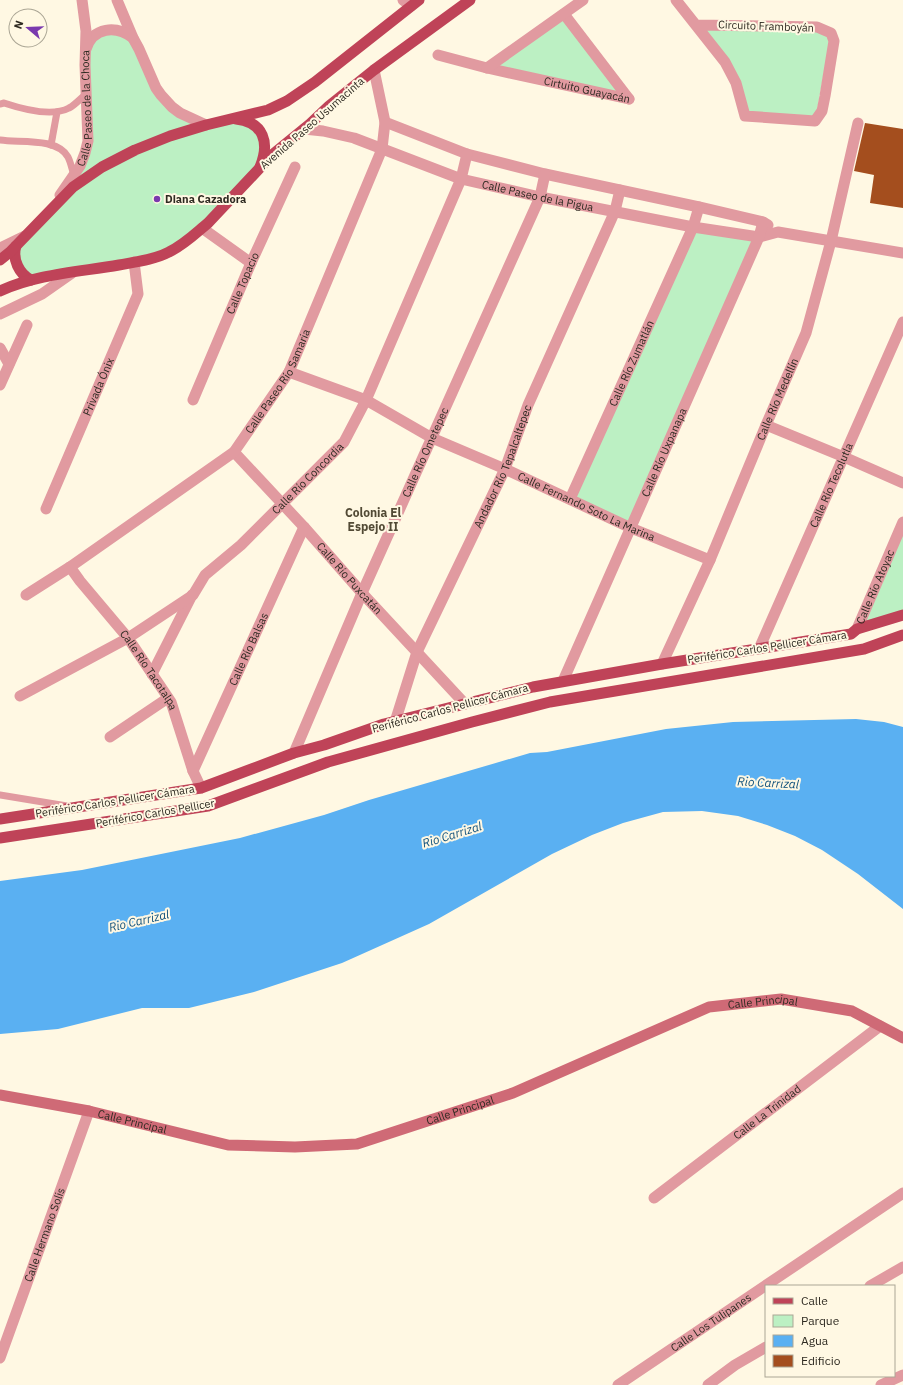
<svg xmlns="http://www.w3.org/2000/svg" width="903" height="1385" viewBox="0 0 903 1385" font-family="'IBM Plex Sans',sans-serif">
<rect width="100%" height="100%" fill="#fff8e3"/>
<g fill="#bcf0c3">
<polygon points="564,14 629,99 487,68"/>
<polygon points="696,25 831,33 815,121 745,116 736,83"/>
<polygon points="126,33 161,95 206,125 233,118 259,130 260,167 176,248 31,280 20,270 16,246 52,208 85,153 86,50 95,35"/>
<polygon points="693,227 759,237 631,528 570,499"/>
<polygon points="903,522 903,615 857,629"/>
</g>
<polygon fill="#5ab0f2" points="856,719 884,722 903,727 903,909 858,874 822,850 795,836 767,825 738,816 702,811 663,812 623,823 592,835 552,854 429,924 342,963 254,992 189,1008 142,1008 58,1029 0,1034 0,881 82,870 240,838 324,815 369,800 530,753 547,752 666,729 733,722"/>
<polygon fill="#a44e1e" points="865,123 903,129 903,208 870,203 874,175 854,171"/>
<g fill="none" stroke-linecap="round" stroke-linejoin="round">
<g stroke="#e19aa0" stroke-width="7">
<path d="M0,104L4,103C22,109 52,117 69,108C75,105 81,98 86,94"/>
<path d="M0,140C19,143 57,137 68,157C71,163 72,170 74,175"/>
<polyline points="51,145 57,112"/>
<polyline points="0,795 67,806"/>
</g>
<g stroke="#e19aa0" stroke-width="11">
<polyline points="403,0 411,6"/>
<polyline points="676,0 725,62 736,83 745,116 815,121 822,111 825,96 834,41 831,33 817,27 696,25"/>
<polyline points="564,14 629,99"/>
<path id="s1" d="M438,55L487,68L629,99"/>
<polyline points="487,68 583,0"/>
<polyline points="385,122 467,154 545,174 699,207 763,222 768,225"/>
<path id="s2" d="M304,129L323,131L354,138L461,179L540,197L693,227L759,237L778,232L903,253"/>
<polyline points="202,228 251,263"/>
<polyline points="0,248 25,236"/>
<polyline points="0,314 42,294 72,273"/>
<polyline points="0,348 9,364"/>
<path id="s3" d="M289,372L366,400L432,438L505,469L631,528L710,560"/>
<polyline points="0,385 27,325"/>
<path id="s4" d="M193,400L251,263L295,167"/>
<polyline points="766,425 844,457 903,483"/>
<path id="s5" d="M234,452L304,527L362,593L465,704"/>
<path id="s6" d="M570,499L693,227L699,207"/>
<path id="s7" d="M46,509L138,294L134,262"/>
<path id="s8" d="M70,567L80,581L128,638L171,702L193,771L201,788"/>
<path id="s9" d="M26,595L70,567L234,452L289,372L382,149L385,122L374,70"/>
<path id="s10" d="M857,629L903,522"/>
<path id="s11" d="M759,649L903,322"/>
<path id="s12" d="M662,664L710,560L766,425L806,333L831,241L858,123"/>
<polyline points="152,674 192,595"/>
<path id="s13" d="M563,681L759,237L763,222"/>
<path id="s14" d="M20,696L128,638L193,595L205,575L241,545L344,442L366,400L461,179L467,154"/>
<path id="s15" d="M395,722L417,652L505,469L528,405L615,211L620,190"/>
<polyline points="110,737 168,698"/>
<path id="s16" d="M294,753L362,593L540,197L545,174"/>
<path id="s17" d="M193,771L304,527"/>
<path id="s18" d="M654,1198L880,1026"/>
<polyline points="870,1286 903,1267"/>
<path id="s19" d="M0,1358L89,1111"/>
<path id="s20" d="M618,1385L903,1193"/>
<polyline points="708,1385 735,1365 766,1347"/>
<polyline points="881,1385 903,1375"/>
</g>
<g stroke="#e19aa0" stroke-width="11">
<polyline points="117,0 133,38 139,49 156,88 161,95 172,107 180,113 206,125"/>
<path d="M86,49C93,27 116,25 133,38"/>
<path id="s21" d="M60,195L80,166L85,153L88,141L85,65L86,31L82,0"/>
</g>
<path stroke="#cf6a76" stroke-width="11" id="s22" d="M0,1095L89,1111L228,1145L295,1147L357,1144L513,1093L709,1007L781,999L852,1011L903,1038"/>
<g stroke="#bf4358" stroke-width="11">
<path d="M236,119C264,122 270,143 260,167"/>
<path d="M16,246C12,259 19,274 31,280"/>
<polyline points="0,260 10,252 73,187 102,167 135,150 170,136 206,125 268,110 287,101 315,82 419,0"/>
<path d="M0,291C37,274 79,272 119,265C135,262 154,260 169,252C184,245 196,233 208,223L272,155L310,124L329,106L374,70L470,0"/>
<polyline points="0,819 201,788 294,753 324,745 384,724 533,687 662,664 851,634 857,629 903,615"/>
<polyline points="0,838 208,806 328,762 472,722 550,702 864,649 903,635"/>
</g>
</g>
<circle fill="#7a39ae" stroke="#fff8e3" stroke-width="1.5" cx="157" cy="199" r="4"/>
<g text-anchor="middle" stroke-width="4" stroke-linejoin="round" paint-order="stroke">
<g font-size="11" fill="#2e2a21" stroke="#fff8e3">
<text transform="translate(766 26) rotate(2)" y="4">Circuito Framboyán</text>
<text dy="4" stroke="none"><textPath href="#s1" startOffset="153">Cirtuito Guayacán</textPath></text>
<text dy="4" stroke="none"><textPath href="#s21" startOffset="94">Calle Paseo de la Choca</textPath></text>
<text transform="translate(312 123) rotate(-41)" y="4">Avenida Paseo Usumacinta</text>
<text dy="4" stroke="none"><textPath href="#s2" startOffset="244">Calle Paseo de la Pigua</textPath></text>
<text dy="4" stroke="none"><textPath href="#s4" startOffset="127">Calle Topacio</textPath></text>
<text dy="4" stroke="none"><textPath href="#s6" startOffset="149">Calle Río Zumatlán</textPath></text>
<text dy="4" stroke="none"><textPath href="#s9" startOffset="336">Calle Paseo Río Samaria</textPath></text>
<text dy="4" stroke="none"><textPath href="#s7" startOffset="133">Privada Ónix</textPath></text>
<text dy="4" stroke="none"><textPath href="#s12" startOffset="289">Calle Río Medellín</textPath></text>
<text dy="4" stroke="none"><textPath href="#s13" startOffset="250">Calle Río Uxpanapa</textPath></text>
<text dy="4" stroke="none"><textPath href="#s16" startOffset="328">Calle Río Ometepec</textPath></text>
<text dy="4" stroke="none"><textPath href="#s15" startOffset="278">Andador Río Tepalcaltepec</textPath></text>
<text dy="4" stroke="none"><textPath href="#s14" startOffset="365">Calle Río Concordia</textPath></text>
<text dy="4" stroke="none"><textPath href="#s11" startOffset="179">Calle Río Tecolutla</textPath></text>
<text dy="4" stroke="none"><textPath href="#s3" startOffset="327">Calle Fernando Soto La Marina</textPath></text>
<text dy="4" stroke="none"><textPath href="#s5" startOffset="171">Calle Río Puxcatán</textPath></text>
<text dy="4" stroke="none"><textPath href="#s10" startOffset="46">Calle Río Atoyac</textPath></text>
<text transform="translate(767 647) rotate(-9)" y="4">Periférico Carlos Pellicer Cámara</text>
<text dy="4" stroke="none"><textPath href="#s17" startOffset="134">Calle Río Balsas</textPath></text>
<text dy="4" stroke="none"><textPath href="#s8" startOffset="130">Calle Río Tacotalpa</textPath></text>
<text transform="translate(450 708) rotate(-15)" y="4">Periférico Carlos Pellicer Cámara</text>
<text transform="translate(115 801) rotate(-9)" y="4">Periférico Carlos Pellicer Cámara</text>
<text transform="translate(155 813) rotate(-10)" y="4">Periférico Carlos Pellicer</text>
<text dy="4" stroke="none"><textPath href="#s22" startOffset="795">Calle Principal</textPath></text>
<text dy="4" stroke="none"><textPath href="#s22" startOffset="471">Calle Principal</textPath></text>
<text dy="4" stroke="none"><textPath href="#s18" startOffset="142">Calle La Trinidad</textPath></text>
<text dy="4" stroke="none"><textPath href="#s22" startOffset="135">Calle Principal</textPath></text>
<text dy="4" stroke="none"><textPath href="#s19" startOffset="131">Calle Hermano Solis</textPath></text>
<text dy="4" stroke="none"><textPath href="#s20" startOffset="112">Calle Los Tulipanes</textPath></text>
</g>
<g font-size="11" font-weight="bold" fill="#2e2a21" stroke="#fff8e3" text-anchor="start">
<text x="165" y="203">Diana Cazadora</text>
</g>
<g font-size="12" font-weight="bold" fill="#524a35" stroke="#fff8e3">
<text x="373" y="517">Colonia El<tspan x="373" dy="14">Espejo II</tspan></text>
</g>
<g font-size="12" font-style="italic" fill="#11517c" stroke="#fff8e3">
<text transform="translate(768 783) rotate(3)" y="4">Rio Carrizal</text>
<text transform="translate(452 835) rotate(-17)" y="4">Rio Carrizal</text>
<text transform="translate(139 921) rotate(-13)" y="4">Rio Carrizal</text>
</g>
</g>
<rect x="765" y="1285" width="130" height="92" fill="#fff8e3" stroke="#aba695"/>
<rect x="773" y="1298" width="20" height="6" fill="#bf4358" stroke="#aba695"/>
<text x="801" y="1305" font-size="12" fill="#2e2a21">Calle</text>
<rect x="773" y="1315" width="20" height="12" fill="#bcf0c3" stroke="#aba695"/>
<text x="801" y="1325" font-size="12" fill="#2e2a21">Parque</text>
<rect x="773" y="1335" width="20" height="12" fill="#5ab0f2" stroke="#aba695"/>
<text x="801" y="1345" font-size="12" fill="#2e2a21">Agua</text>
<rect x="773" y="1355" width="20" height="12" fill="#a44e1e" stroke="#aba695"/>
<text x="801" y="1365" font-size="12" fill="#2e2a21">Edificio</text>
<g transform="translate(28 28) rotate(289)"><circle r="19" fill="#fff8e3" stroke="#aba695"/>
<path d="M0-3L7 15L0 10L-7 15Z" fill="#7a39ae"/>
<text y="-6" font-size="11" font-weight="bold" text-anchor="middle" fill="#2e2a21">N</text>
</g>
</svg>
